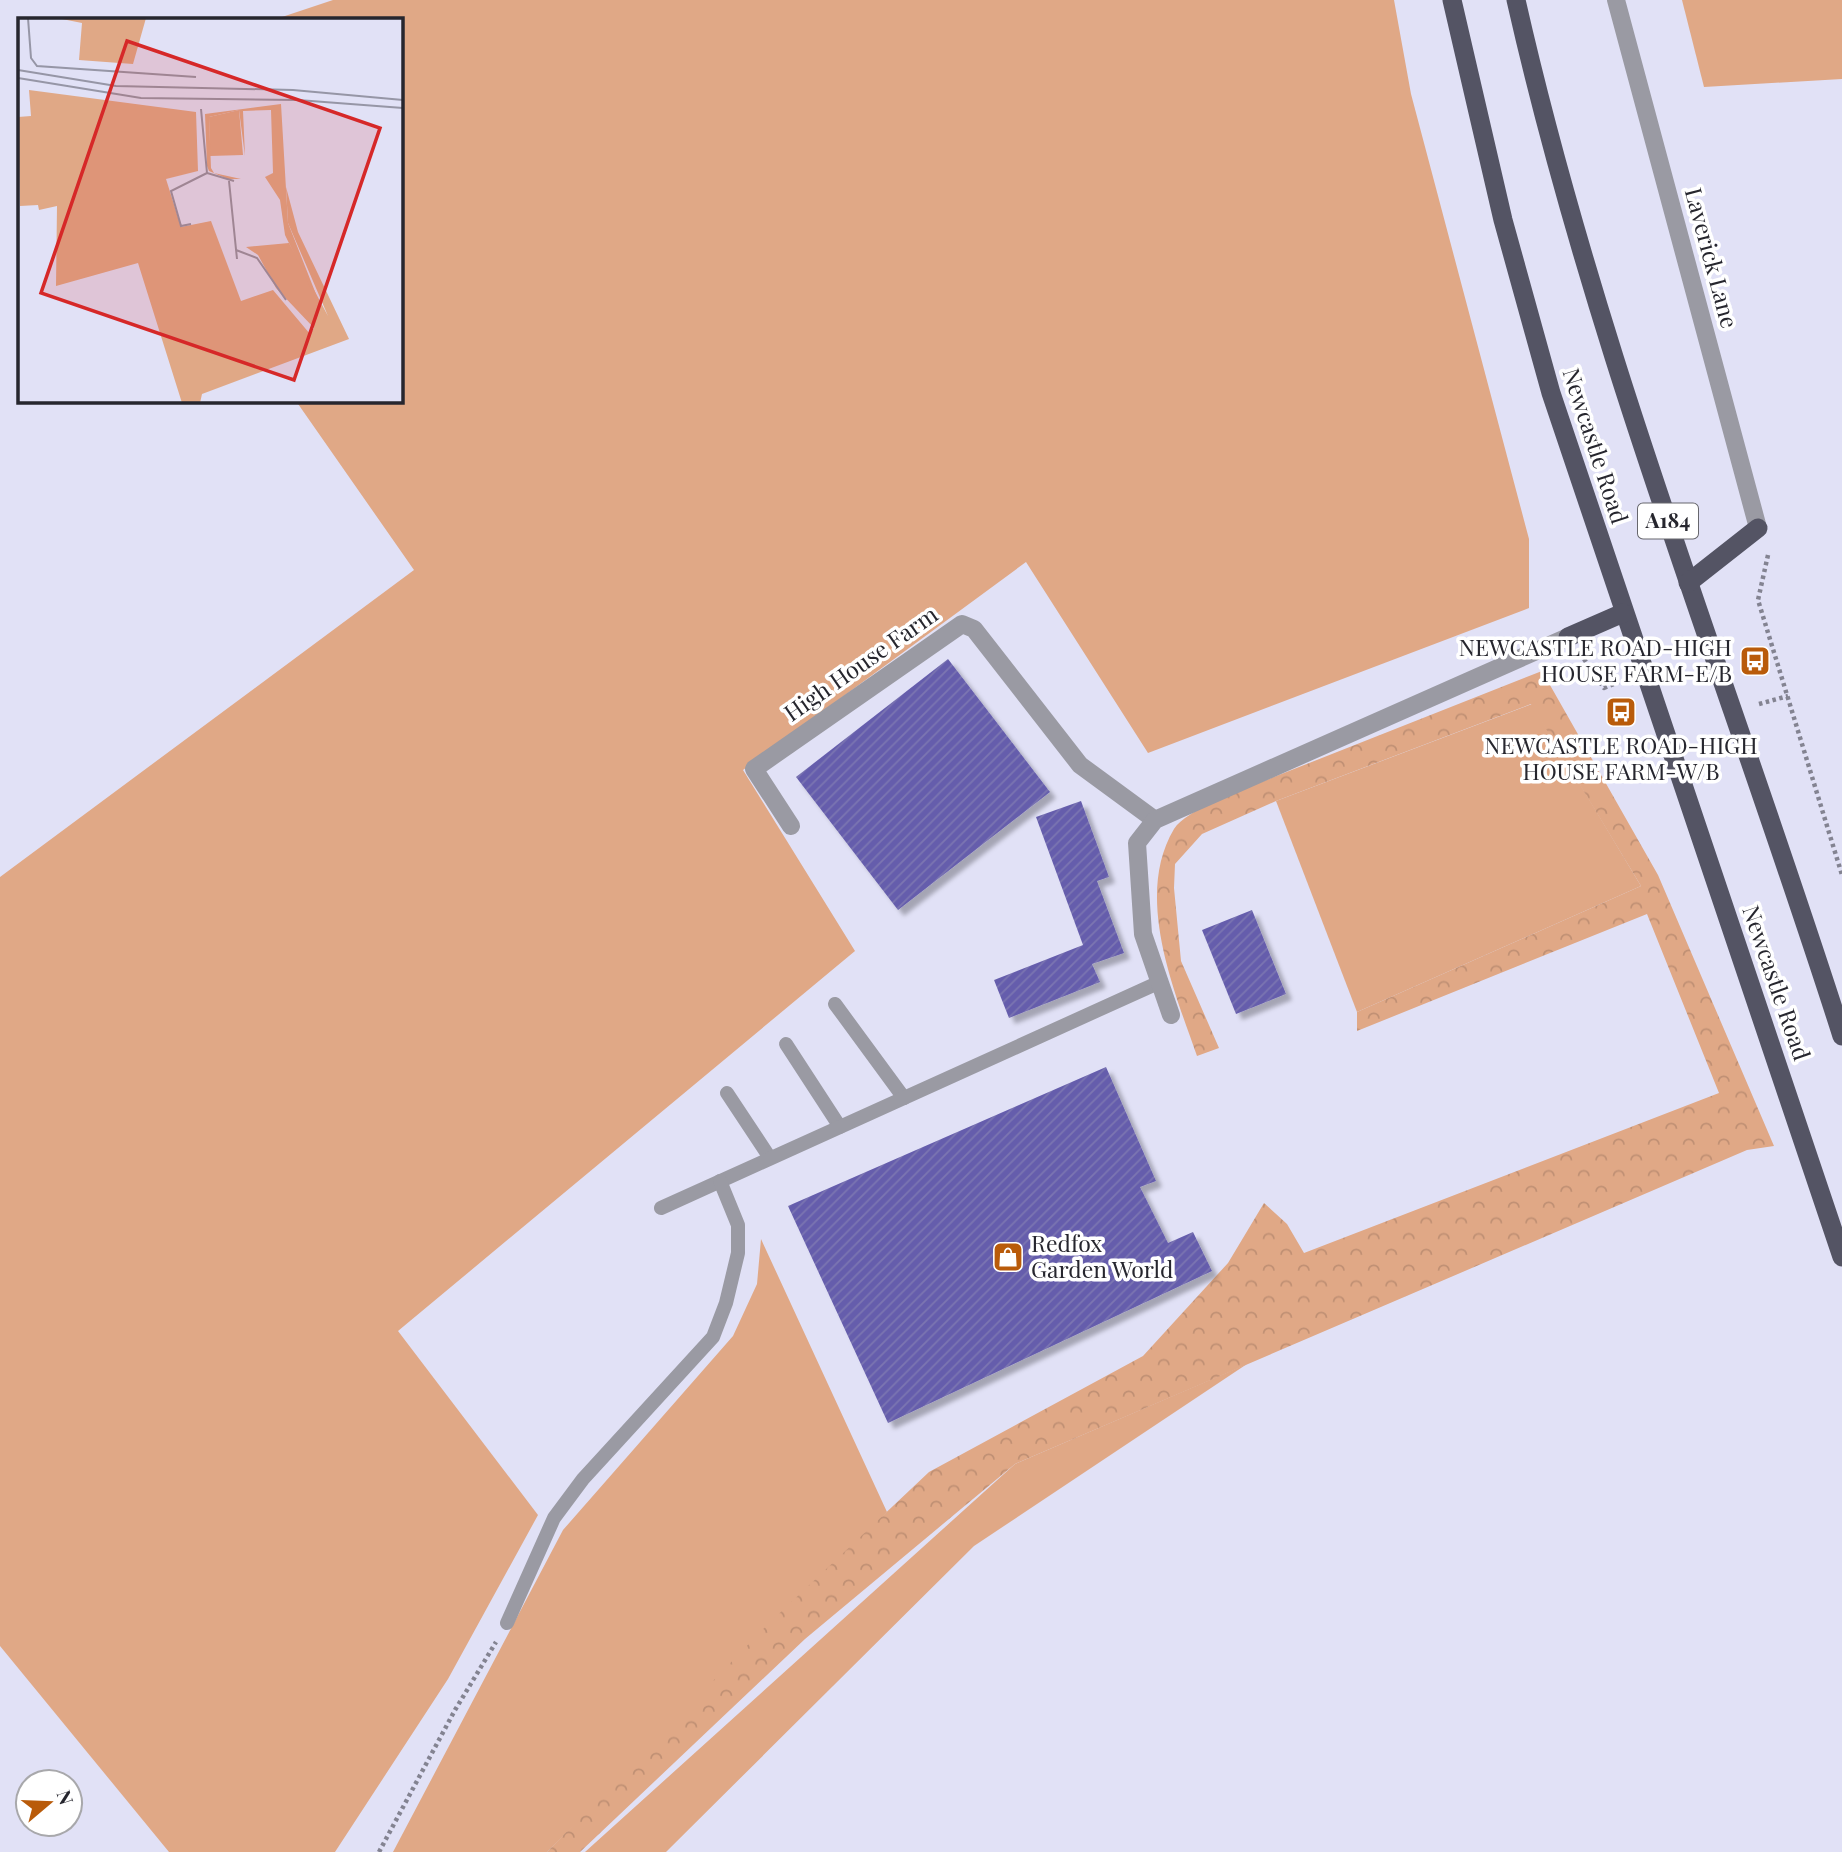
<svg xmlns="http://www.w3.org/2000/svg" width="1842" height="1852" viewBox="0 0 1842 1852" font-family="'Playfair Display',serif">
<defs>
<pattern id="forest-crowns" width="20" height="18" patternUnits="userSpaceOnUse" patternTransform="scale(1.75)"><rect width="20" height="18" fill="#e0a886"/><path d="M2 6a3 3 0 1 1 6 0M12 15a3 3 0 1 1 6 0" fill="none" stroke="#c09074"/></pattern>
<pattern id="building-hatch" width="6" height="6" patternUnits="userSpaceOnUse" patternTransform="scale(1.75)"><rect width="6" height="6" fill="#655dac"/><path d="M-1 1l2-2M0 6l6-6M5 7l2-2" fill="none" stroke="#7b75b1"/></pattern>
<filter id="shadow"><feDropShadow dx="6" dy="6" stdDeviation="2" flood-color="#0004"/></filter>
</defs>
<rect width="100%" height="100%" fill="#e1e1f6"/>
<g fill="#e0a886">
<polygon points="333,0 1394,0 1411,94 1529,539 1529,608 1148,753 1026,562 743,770 855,951 398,1331 538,1515 448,1679 335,1852 169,1852 0,1646 0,877 414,570 296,401 401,401 401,19 276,19"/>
<polygon points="1682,0 1842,0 1842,79 1704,87"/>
<polygon points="1532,704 1641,886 1357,1012 1276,801"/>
<polygon points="761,1239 887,1512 547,1852 393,1852 563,1530 733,1336 757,1284"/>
<polygon points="1247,1364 974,1546 666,1852 585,1852 1015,1464"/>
</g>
<path fill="url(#forest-crowns)" d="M1542,671L1658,875L1774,1146L1747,1150L1015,1464L805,1639L580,1852H547L768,1624L929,1472L1143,1356L1228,1263L1264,1203L1287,1224L1304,1253L1719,1093L1647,914L1357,1031V1012L1641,886L1531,704L1276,801L1202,834L1175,864L1174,888L1181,961L1219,1048L1197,1056C1174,990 1134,896 1174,829C1180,819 1198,810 1208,803Z"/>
<g fill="url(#building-hatch)" filter="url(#shadow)">
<polygon points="948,659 1050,792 898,910 796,777"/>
<polygon points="1081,801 1109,877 1097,881 1124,953 1092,964 1100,982 1009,1018 994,980 1083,945 1036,817"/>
<polygon points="1252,910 1286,994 1236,1014 1202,930"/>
<polygon points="1106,1067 1156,1181 1140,1187 1168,1243 1193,1232 1212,1271 888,1423 788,1206"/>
</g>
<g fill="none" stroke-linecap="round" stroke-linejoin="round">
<g stroke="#838391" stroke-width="4.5" stroke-dasharray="3.5 3.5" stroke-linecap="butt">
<polyline points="1768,555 1758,600 1842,875"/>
<polyline points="1584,659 1604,688 1619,682"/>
<polyline points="1759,704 1788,696"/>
<polyline points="379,1852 455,1710 496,1642"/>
</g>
<g stroke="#9a9aa3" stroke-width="14">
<polyline points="835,1004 904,1098"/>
<polyline points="786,1044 840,1127"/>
<polyline points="727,1093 770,1158"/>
<polyline points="661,1208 1160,982"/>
<polyline points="507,1623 554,1518 583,1479 713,1337 726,1303 738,1253 738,1225 720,1181"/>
</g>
<g stroke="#9a9aa3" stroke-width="18">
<polyline points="1616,0 1758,528"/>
<polyline points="791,826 754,769 962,624 974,629 1080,765 1155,820"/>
<polyline points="1171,1015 1143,934 1137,843 1155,820 1568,637"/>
</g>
<g stroke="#545464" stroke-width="19">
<polyline points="1452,0 1503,220 1551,393 1842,1257"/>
<path d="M1516,0C1596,354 1732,691 1842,1036"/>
<polyline points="1688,583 1758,528"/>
<polyline points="1568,637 1623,613"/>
</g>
</g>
<defs>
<g id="bus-square" transform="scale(1.575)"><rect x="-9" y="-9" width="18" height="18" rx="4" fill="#b95b0a" stroke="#fff"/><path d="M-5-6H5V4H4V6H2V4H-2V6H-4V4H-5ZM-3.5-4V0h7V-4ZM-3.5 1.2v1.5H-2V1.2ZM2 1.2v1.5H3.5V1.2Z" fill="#fff"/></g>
<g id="shop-square" transform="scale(1.575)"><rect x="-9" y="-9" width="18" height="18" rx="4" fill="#b95b0a" stroke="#fff"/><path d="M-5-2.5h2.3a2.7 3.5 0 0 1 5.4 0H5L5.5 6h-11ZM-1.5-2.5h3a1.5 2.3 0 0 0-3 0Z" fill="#fff"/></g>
</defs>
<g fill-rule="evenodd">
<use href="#bus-square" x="1755" y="661"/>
<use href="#bus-square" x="1621" y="712"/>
<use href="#shop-square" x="1008" y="1257"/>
</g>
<g text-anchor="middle" stroke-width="7" stroke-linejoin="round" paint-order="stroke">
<rect fill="#fff" stroke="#67676d" stroke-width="2" x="1638" y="503.5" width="60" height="35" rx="5"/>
<g font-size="21" font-weight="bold" fill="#26262e">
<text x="1668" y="528">A184</text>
</g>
<g font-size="23" fill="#26262e" stroke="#fff">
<text transform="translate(1711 258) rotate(75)" y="8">Laverick Lane</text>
<text transform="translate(1595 446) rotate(72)" y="8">Newcastle Road</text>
<text transform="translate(861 664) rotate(-35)" y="8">High House Farm</text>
<text transform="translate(1776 983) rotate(71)" y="8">Newcastle Road</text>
</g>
<g font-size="23" fill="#26262e" stroke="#fff" text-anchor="end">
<text x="1732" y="656">NEWCASTLE ROAD-HIGH<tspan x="1732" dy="26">HOUSE FARM-E/B</tspan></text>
<text x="1621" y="754" text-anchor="middle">NEWCASTLE ROAD-HIGH<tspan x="1621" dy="26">HOUSE FARM-W/B</tspan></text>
<text x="1031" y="1252" text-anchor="start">Redfox<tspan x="1031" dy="26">Garden World</tspan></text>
</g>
</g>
<g transform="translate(18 18)">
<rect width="385" height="385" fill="#e1e1f6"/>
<path d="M39,0H128L115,46L61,42L64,5ZM11,72L178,94L180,153L148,161L163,209L193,203L223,283L255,272L292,316L296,310L258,270L240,237L228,229L271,225L310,298L270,205L268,169L280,214L331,321L184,376L182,385H164L120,245L38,268L39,188L21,192L20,187L2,188L0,99L13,98ZM221,92L225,137L192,138L191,99Z" fill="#e0a886"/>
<path d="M263,86L270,205L307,299L267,217L262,182L247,159L255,155L253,92L225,93L227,138L221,92L191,99L193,150L196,155L223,161H210L191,153L189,148L187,96Z" fill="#e0a886"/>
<path fill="none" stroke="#9696a6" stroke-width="2" d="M10,0L13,40L19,48L178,59M0,52L98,68L275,72L385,82M0,60L123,80L280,82L385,90M183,91L189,155L216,163M211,163L219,241M173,206L163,208L153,173L189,155M218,232L239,240L268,282"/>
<path fill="#d62828" fill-opacity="0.15" stroke="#d62828" stroke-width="3.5" d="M109,23L362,110L276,362L23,275Z"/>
<rect width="385" height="385" fill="none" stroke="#26262e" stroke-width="3.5"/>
</g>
<g transform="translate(49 1803) rotate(71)"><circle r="33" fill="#ffffff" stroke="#a8a8ab" stroke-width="2"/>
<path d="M0-5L12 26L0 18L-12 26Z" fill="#b95b0a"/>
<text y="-10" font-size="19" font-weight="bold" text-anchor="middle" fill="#26262e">N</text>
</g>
</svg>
